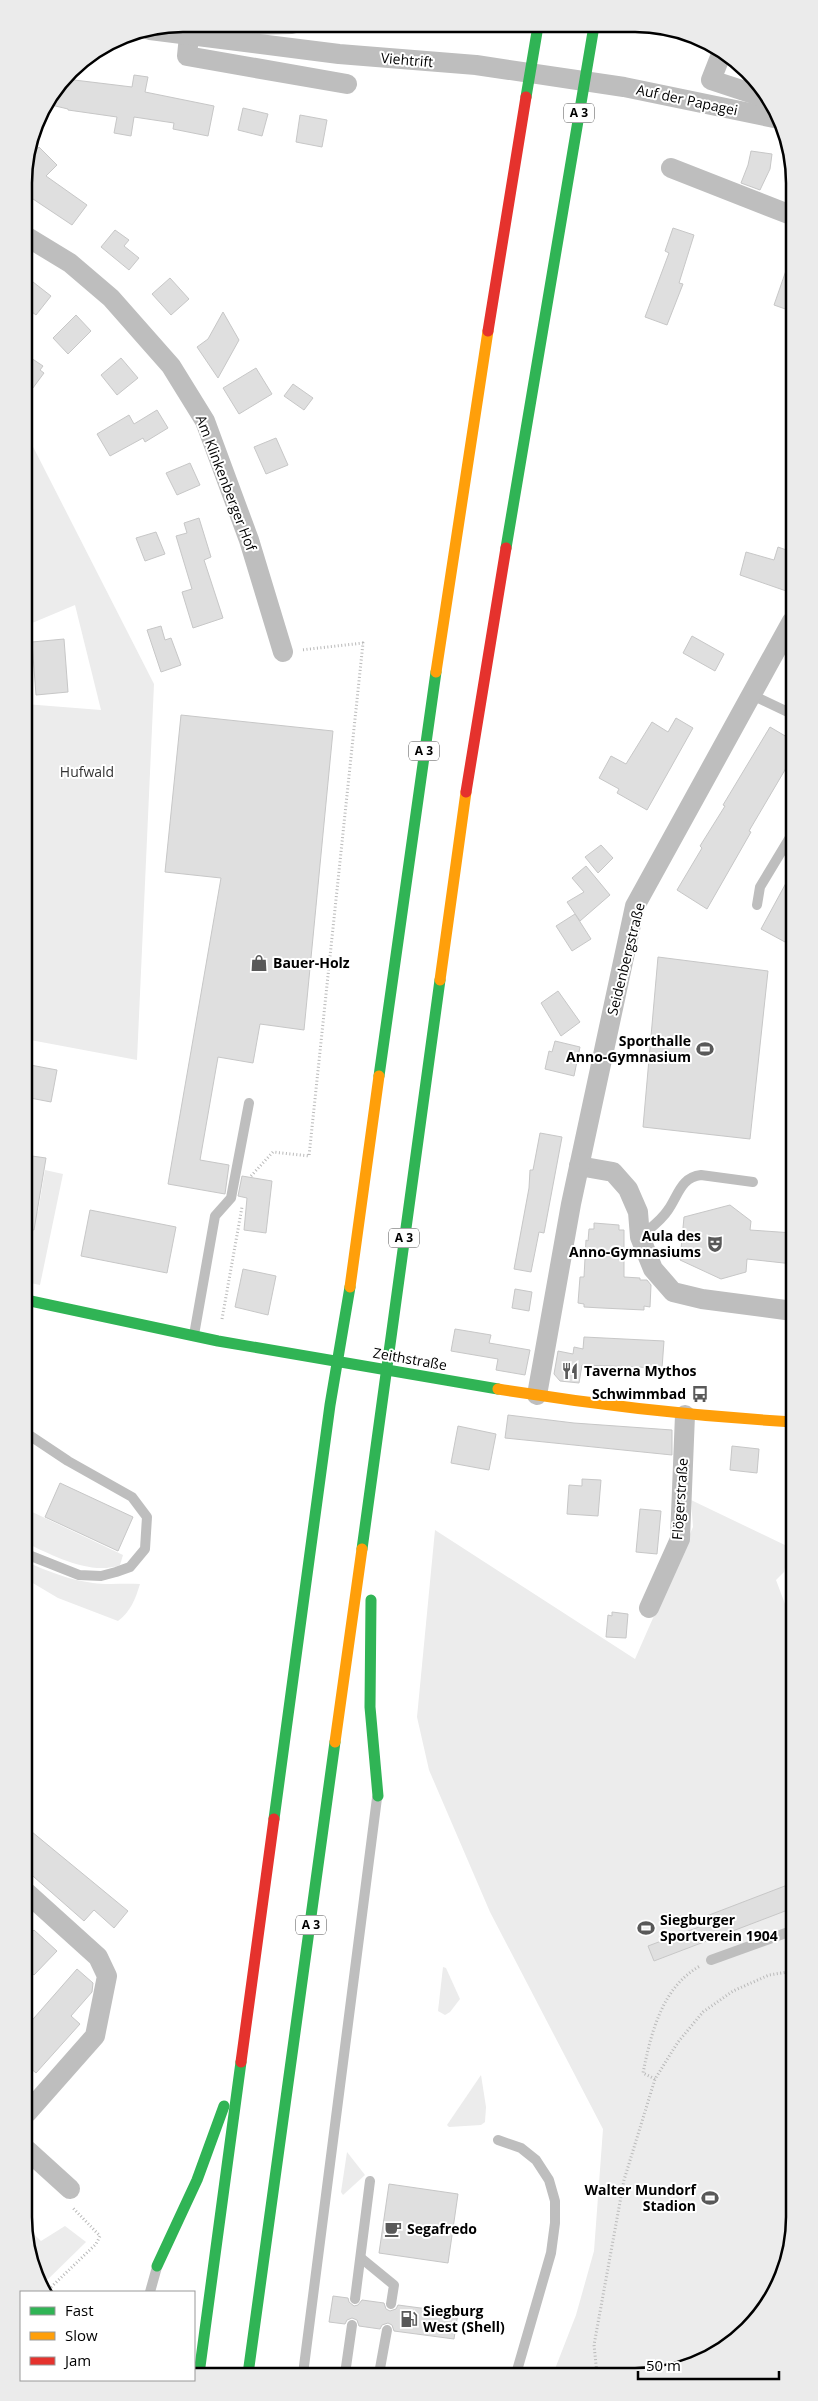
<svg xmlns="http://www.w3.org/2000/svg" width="818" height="2401" viewBox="0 0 818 2401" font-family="'Open Sans',sans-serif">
<rect width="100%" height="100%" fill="#fff"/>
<g fill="#ececec">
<polygon points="24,429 154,684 137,1060 25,1039 25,704 101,710 75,605 25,626"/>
<polygon points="45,1170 63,1174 40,1285 26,1282 25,1210 38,1212"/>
<polygon points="691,1500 789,1547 784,1572 776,1580 791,1620 787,1622 793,1638 794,2228 782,2279 755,2323 715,2356 666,2374 553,2374 576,2315 594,2251 603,2129 490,1912 429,1770 417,1717 435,1530 635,1659 693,1527"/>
<path d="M26,1509L123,1555L120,1565C91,1576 52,1555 26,1543Z"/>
<path d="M26,1562C48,1571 69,1580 93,1583C108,1585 124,1583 140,1584C135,1600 131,1611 118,1621L58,1598L26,1579Z"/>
<polygon points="443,1967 446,1968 460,1999 450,2012 445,2015 438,2011"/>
<polygon points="481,2075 486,2107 485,2122 481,2125 449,2127 447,2125"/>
<polygon points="347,2152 365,2175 343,2195 341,2192"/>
<polygon points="65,2226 86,2242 41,2286 27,2249 27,2228 41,2241"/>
</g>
<g fill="#dfdfdf" stroke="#c7c7c7">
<polygon points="134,75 148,77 145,92 214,106 208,136 173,129 174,123 134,117 131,136 114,133 117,117 68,110 68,109 47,104 66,79 132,87"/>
<polygon points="243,108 268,114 262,136 238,130"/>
<polygon points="300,115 327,120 322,147 296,142"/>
<polygon points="39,147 57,165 46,176 87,205 72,225 24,193 24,172 28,158"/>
<polygon points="751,151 772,154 770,169 760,190 741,183 748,165"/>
<polygon points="673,228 694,235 679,283 683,284 667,325 645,317 669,253 665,251"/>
<polygon points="115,230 129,240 124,246 139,258 129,270 101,247"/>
<polygon points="789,262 791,263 791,311 774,305"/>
<polygon points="24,275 51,296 36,315 24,306"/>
<polygon points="170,278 189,299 171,315 152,294"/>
<polygon points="223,312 239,340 218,378 197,347 208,339"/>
<polygon points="76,315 91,331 68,354 53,338"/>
<polygon points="24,358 28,361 31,358 43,366 40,370 44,373 24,400"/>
<polygon points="121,358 138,378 117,395 101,375"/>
<polygon points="256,368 272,394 239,414 223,388"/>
<polygon points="293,384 313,398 304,410 284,396"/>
<polygon points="157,410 168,428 145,442 143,438 110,456 97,434 129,415 134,424"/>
<polygon points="276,438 288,465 266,474 254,447"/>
<polygon points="190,463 200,485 177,495 166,473"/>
<polygon points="199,518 211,557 204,560 223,618 193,628 182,592 192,589 176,536 187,533 184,523"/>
<polygon points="156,532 165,554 145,561 136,538"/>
<polygon points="778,547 792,552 792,593 740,575 746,552 774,560"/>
<polygon points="161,626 165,640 171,638 181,665 161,672 147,630"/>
<polygon points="692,636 724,654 715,671 683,653"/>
<polygon points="64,639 68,692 36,695 32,642"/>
<polygon points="181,715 333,731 304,1030 260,1024 253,1063 218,1057 200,1160 229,1165 225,1194 168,1184 221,878 165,872"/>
<polygon points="676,718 693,728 647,810 617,793 619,789 599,778 611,756 626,764 652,722 668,732"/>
<polygon points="770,727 792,740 792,758 749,831 751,832 707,909 677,890 702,848 700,846 725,806 723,805"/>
<polygon points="601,845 613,858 598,873 585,857"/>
<polygon points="586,866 610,895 580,921 567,902 584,892 572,878"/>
<polygon points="792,872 792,929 785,942 761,929"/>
<polygon points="575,914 591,939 572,951 556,926"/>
<polygon points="658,957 768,971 750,1139 643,1127"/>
<polygon points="558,991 580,1022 561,1036 541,1003"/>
<polygon points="555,1041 580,1047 574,1076 545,1069 549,1051 552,1052"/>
<polygon points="25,1064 57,1070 51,1102 25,1097"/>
<polygon points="540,1133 562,1137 544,1233 539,1232 531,1272 514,1269 529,1188 530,1170 533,1170"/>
<polygon points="25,1155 46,1158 34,1230 26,1229"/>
<polygon points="242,1176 272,1181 266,1233 244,1230 247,1198 238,1196"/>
<polygon points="730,1205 751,1221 750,1230 793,1233 793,1264 747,1259 746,1272 721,1279 680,1260 684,1217"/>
<polygon points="90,1210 176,1227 167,1273 81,1256"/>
<polygon points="594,1223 619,1225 619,1230 624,1230 624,1277 640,1278 640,1280 647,1280 651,1285 650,1307 644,1306 644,1310 602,1308 584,1307 584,1304 578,1303 580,1277 584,1277 586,1240 588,1241 589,1229 594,1229"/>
<polygon points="243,1269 276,1276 268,1315 235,1307"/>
<polygon points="515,1289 532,1292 529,1311 512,1308"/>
<polygon points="455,1329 491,1335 489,1343 530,1350 525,1375 496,1370 498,1359 451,1351"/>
<polygon points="584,1337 664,1341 662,1368 582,1365 579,1383 560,1381 554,1374 558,1351 573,1354 574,1347 583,1349"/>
<polygon points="508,1415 574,1423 672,1430 672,1455 505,1438"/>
<polygon points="458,1426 496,1434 489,1470 451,1463"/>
<polygon points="732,1446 759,1449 757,1473 730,1470"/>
<polygon points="582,1479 601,1480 598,1516 567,1514 569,1485 582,1486"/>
<polygon points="60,1483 133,1517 118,1551 45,1517"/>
<polygon points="640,1509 661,1511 657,1554 636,1552"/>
<polygon points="612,1612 628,1614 626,1638 606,1637 608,1615 612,1616"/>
<polygon points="26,1827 128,1911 114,1928 94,1910 84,1921 26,1870"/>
<polygon points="790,1884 793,1892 793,1908 654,1961 648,1946 707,1924 704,1917"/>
<polygon points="34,1930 57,1951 34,1975 26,1968 26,1938"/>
<polygon points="77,1969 93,1983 92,1992 71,2016 80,2024 36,2073 27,2065 27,2026"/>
<polygon points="389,2184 458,2194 448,2263 379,2253"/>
<polygon points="333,2296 348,2298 349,2302 354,2306 358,2305 362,2300 384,2303 386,2309 390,2311 396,2309 398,2305 458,2313 454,2339 394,2331 392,2325 388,2323 382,2325 380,2329 359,2326 357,2320 352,2318 347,2320 345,2324 329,2322"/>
</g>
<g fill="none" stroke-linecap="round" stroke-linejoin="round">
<g stroke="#b9b9b9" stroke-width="3" stroke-dasharray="1 2.5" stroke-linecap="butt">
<polyline points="251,1176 273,1152 309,1156 363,643 301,650"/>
<polyline points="222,1319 242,1207"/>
<path d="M655,2079L643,2073C651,2033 662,1987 700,1966"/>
<polyline points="46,2292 96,2244 100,2236 72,2207"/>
<polyline points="597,2374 594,2345 624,2180 655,2079 678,2042 703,2012 733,1991 769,1975 794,1971"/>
</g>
<g stroke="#bebebe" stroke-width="10">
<polyline points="752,695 792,714"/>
<polyline points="757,905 760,887 792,834"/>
<path d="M640,1237C649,1229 661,1221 668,1210C678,1196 681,1177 701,1175L753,1182"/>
<polyline points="194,1335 215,1216 231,1198 249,1103"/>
<polyline points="26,1433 68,1461 132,1497 147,1517 145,1549 130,1567 116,1572 101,1576 79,1575 26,1554"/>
<polyline points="711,1960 794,1930"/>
<polyline points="498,2140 521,2148 536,2160 549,2180 555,2201 555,2223 551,2253 516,2374"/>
<polyline points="361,2258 394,2285 391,2304"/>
<polyline points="150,2292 157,2267"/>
<polyline points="355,2299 370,2181"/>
<polyline points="303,2374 377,1798"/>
<polyline points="345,2374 352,2325"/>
<polyline points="379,2374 387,2330"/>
</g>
<g stroke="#bebebe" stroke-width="20">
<polyline points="292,24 236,25 189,36 187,56 347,84"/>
<polyline points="150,30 339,54 476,65 624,87 779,119"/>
<polyline points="722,52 711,80 769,99"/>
<polyline points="671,168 791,215"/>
<polyline points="24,235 70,263 111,298 171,366 205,421 249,540 283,652"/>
<polyline points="579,1166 613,1172 628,1189 638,1212 640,1237 653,1269 673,1292 702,1299 793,1311"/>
<polyline points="537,1395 571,1204 635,906 792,621"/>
<polyline points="649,1608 680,1539 685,1415"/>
<polyline points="26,1892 98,1957 107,1976 95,2036 27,2113"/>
<polyline points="27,2150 70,2189"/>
</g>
<g stroke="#30b455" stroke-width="11">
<polyline points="526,97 538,26"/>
<polyline points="506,548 594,26"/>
<polyline points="379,1076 436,672"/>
<polyline points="26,1300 218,1341 498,1389"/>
<polyline points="362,1549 440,980"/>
<polyline points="371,1600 370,1707 378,1796"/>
<polyline points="274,1819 330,1405 350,1287"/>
<polyline points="157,2266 197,2180 224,2106"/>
<polyline points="199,2374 241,2062"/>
<polyline points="248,2374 335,1742"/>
</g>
<g stroke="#ff9f0a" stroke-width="11">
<polyline points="436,672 488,331"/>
<polyline points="440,980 466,792"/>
<polyline points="350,1287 379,1076"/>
<path d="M498,1389C597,1405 693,1416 793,1422"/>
<polyline points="335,1742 362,1549"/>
</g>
<g stroke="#e5322d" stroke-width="11">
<polyline points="488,331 526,97"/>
<polyline points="466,792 506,548"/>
<polyline points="241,2062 274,1819"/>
</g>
</g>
<defs>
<g id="shop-bare" transform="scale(1.35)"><path d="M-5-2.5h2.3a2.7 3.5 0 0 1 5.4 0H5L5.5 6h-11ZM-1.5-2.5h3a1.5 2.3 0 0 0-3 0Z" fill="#595959" stroke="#fff" stroke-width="2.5" paint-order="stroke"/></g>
<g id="stadium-bare" transform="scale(1.35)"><path d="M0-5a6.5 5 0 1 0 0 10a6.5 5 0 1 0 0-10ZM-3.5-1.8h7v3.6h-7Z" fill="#595959" stroke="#fff" stroke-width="2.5" paint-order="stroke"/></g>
<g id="theatre-bare" transform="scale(1.35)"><path d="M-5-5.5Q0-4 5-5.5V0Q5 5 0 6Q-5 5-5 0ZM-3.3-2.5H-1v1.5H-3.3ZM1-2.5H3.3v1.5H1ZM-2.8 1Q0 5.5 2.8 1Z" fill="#595959" stroke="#fff" stroke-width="2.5" paint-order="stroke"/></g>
<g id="restaurant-bare" transform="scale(1.35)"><path d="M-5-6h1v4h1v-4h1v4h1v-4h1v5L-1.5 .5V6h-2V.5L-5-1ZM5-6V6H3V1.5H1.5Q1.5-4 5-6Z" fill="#595959" stroke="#fff" stroke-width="2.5" paint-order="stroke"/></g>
<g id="bus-bare" transform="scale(1.35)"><path d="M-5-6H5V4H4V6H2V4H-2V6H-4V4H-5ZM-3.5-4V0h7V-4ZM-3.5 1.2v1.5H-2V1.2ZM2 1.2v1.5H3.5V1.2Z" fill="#595959" stroke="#fff" stroke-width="2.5" paint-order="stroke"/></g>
<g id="cafe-bare" transform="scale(1.35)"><path d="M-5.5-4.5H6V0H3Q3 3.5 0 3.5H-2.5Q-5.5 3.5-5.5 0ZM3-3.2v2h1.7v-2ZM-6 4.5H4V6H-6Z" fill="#595959" stroke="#fff" stroke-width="2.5" paint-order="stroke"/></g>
<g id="fuel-bare" transform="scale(1.35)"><path d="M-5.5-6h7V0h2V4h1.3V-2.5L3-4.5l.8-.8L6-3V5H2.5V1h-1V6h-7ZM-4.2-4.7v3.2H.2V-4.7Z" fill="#595959" stroke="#fff" stroke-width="2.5" paint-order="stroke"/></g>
</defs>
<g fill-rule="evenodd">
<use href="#shop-bare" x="259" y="963"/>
<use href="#stadium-bare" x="705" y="1049"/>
<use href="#theatre-bare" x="715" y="1244"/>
<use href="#restaurant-bare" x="570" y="1371"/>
<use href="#bus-bare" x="700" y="1394"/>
<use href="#stadium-bare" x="646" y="1928"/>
<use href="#stadium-bare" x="710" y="2198"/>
<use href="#cafe-bare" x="393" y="2229"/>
<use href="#fuel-bare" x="409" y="2319"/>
</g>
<g text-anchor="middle" stroke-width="4" stroke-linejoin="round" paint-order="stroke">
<g fill="#fff" stroke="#4c4c4c" stroke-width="1">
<rect x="564" y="103.5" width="30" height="19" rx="4"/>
<rect x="409" y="741.5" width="30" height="19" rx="4"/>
<rect x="389" y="1228.5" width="30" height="19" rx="4"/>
<rect x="296" y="1915.5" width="30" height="19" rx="4"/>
</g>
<g font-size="12" font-weight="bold" fill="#000">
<text x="579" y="117">A 3</text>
<text x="424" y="755">A 3</text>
<text x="404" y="1242">A 3</text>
<text x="311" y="1929">A 3</text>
</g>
<g font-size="14" fill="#000" stroke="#fff">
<text transform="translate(407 60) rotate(5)" y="5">Viehtrift</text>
<text transform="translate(687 100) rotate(12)" y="5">Auf der Papagei</text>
<text transform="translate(226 483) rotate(69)" y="5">Am Klinkenberger Hof</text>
<text transform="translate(626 959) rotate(-76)" y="5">Seidenbergstraße</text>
<text transform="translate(410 1359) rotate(10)" y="5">Zeithstraße</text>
<text transform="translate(680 1499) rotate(-86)" y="5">Flögerstraße</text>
</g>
<g font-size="14" fill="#333" stroke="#fff">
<text x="87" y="777">Hufwald</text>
</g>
<g font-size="14" font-weight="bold" fill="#000" stroke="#fff" text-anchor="start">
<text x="273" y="968">Bauer-Holz</text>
<text x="691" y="1046" text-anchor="end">Sporthalle<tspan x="691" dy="16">Anno-Gymnasium</tspan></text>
<text x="701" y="1241" text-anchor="end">Aula des<tspan x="701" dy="16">Anno-Gymnasiums</tspan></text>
<text x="584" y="1376">Taverna Mythos</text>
<text x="686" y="1399" text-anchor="end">Schwimmbad</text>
<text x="660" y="1925">Siegburger<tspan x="660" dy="16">Sportverein 1904</tspan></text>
<text x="696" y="2195" text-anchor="end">Walter Mundorf<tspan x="696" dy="16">Stadion</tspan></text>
<text x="407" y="2234">Segafredo</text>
<text x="423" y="2316">Siegburg<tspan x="423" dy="16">West (Shell)</tspan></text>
</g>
</g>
<path d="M0 0H818V2401H0ZM183 32H635A151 151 0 0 1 786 183V2217A151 151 0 0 1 635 2368H183A151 151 0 0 1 32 2217V183A151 151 0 0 1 183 32Z" fill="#ebebeb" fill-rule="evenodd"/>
<path fill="none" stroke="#000" stroke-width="2.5" d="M183 32H635A151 151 0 0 1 786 183V2217A151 151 0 0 1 635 2368H183A151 151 0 0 1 32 2217V183A151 151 0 0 1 183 32Z"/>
<rect x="20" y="2291" width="175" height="90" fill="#ffffff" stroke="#999999"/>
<rect x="30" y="2307" width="25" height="8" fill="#30b455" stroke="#999999"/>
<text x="65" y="2316" font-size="15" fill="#000000">Fast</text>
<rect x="30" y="2332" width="25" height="8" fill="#ff9f0a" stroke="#999999"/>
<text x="65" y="2341" font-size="15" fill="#000000">Slow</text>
<rect x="30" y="2357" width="25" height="8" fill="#e5322d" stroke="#999999"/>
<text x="65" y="2366" font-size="15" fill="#000000">Jam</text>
<path d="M638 2371v8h141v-8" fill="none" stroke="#000000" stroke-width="2.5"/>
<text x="646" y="2371" font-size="15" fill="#000000" stroke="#ffffff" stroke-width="4" paint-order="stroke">50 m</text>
</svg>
